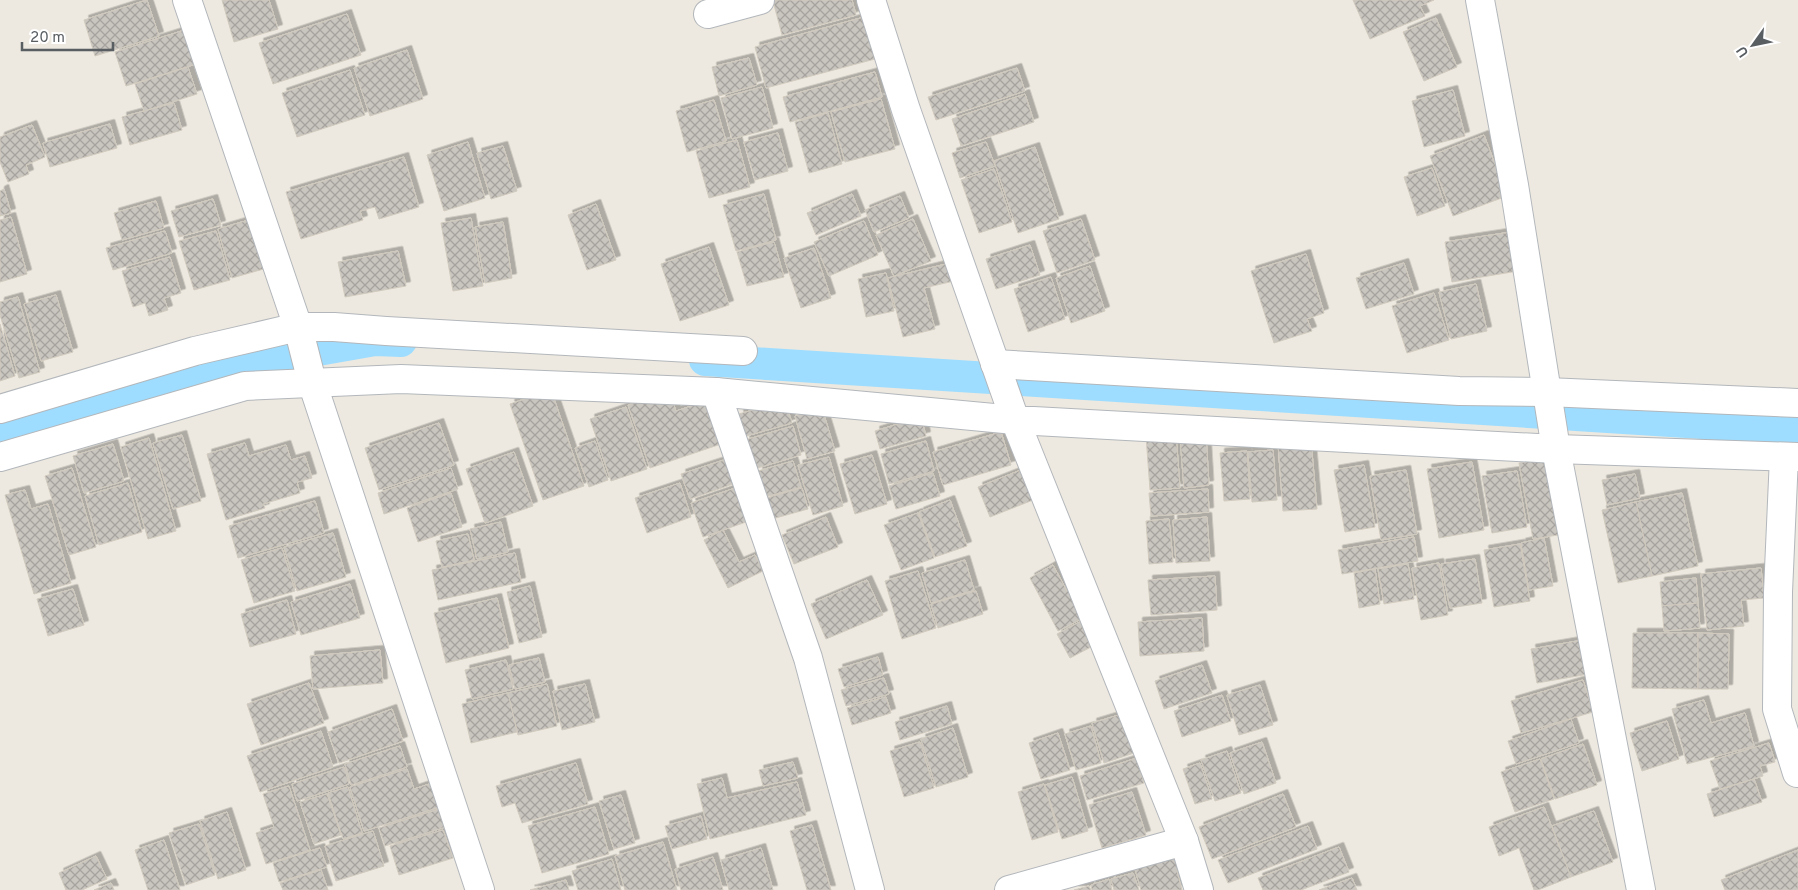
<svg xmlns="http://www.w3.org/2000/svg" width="1798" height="890" viewBox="0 0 1798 890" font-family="Overpass,sans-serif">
<defs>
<pattern id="building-cross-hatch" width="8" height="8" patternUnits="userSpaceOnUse" patternTransform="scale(1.25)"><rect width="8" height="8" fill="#c9c5bf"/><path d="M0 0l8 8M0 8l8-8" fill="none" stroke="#a6a39f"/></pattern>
<filter id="shadow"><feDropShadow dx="4.5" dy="-4.5" stdDeviation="0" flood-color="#0004"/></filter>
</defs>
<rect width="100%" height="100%" fill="#ede9e0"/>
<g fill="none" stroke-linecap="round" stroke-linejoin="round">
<g stroke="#9eddff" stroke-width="32">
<polyline points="705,360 1798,429"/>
<polyline points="0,435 198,371 375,340 401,341"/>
</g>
</g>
<g fill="url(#building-cross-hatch)" stroke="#d1cabe" filter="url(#shadow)">
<polygon points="147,0 159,36 95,56 84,20"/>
<polygon points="222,0 269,0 278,29 234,42"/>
<polygon points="776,0 852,0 856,15 782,35 773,1"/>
<polygon points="1353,0 1434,0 1420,6 1425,16 1370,39"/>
<polygon points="347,14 361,55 273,84 259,43"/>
<polygon points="864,17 875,59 766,88 755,47"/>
<polygon points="1436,18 1457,67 1424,81 1403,32"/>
<polygon points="188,29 199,63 126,86 115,52"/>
<polygon points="407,50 423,99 370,116 354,68"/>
<polygon points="749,58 757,85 719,96 712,67"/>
<polygon points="188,67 197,94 144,111 135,84"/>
<polygon points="1017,68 1025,91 936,120 928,97"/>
<polygon points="350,70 365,115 297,137 282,93"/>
<polygon points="875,72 882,97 790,122 783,97"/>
<polygon points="762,87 773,128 732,139 721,98"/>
<polygon points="1453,90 1465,136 1424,147 1412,101"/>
<polygon points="1025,94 1034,122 961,146 952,119"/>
<polygon points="881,99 895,149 845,162 831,112"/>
<polygon points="714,100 726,141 687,152 676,111"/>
<polygon points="174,103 182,130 130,145 122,117"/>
<polygon points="828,113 842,164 809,173 795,122"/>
<polygon points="110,124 117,148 50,167 43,143"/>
<polygon points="32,125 45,157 26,165 29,174 8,182 0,162 0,137"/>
<polygon points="778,133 788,171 755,180 744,142"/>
<polygon points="1484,135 1507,196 1453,216 1430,156"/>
<polygon points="737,140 750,187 709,198 696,151"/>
<polygon points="468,142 485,198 444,211 427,155"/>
<polygon points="986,142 995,166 960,178 952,153"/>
<polygon points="503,146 517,191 491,199 477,153"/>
<polygon points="1035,147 1059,219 1018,233 994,161"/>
<polygon points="404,157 419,207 379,219 375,207 360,211 363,220 301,239 286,192"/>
<polygon points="1432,168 1445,206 1417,216 1404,177"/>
<polygon points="994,169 1012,222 979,233 961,180"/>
<polygon points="4,189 11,213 0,216 0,191"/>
<polygon points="764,194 776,240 736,251 723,205"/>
<polygon points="852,194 861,216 816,235 807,213"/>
<polygon points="900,196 909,218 874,232 865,210"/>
<polygon points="213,199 221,225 179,237 171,211"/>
<polygon points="156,201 164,228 122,240 114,213"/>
<polygon points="596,204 616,260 587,270 568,215"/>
<polygon points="11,217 27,274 0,282 0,220"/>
<polygon points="471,218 483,286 453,291 441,223"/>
<polygon points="252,219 267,268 232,278 218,229"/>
<polygon points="913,219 931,261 894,276 876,235"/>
<polygon points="1081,219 1095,260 1057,273 1043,231"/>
<polygon points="864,221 878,255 829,276 814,242"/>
<polygon points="503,222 512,278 485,283 475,227"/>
<polygon points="165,231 172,253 113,270 106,248"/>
<polygon points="216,231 230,280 194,290 179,241"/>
<polygon points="1511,232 1518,271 1452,282 1445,242"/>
<polygon points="774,242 784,277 747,286 737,252"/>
<polygon points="1030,245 1040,275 996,289 986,259"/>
<polygon points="709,247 729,305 680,321 661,264"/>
<polygon points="814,248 831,298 801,308 784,258"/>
<polygon points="398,251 406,286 345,297 338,262"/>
<polygon points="1306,254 1324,313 1307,319 1312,331 1274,343 1251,271"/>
<polygon points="170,257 181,293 164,298 168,310 149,316 145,303 133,307 122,271"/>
<polygon points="950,263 954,281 924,288 935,329 903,337 888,278"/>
<polygon points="1404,263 1414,294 1366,309 1356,278"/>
<polygon points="1090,266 1105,311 1071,323 1056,278"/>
<polygon points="886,273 894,311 866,317 858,279"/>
<polygon points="1051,277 1065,319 1028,332 1014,289"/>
<polygon points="1476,284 1487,331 1451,339 1439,292"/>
<polygon points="1434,293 1449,340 1407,353 1392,306"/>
<polygon points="56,295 73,352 41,361 24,304"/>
<polygon points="18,297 40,372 19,378 0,315 0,302"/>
<polygon points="0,324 15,376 0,381"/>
<polygon points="551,390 584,486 543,500 510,404"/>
<polygon points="669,391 676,411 706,401 721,444 650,468 628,405"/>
<polygon points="785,401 792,423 746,436 739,414"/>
<polygon points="626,407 647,469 611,481 590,419"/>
<polygon points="822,408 835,451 807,459 795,416"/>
<polygon points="921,417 926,436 880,449 875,431"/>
<polygon points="439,423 454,465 379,490 365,448"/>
<polygon points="793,426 801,455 754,469 745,440"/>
<polygon points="1001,432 1011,465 943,485 933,452"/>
<polygon points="1176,434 1180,488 1150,490 1146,436"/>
<polygon points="182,435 201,501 173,509 153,443"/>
<polygon points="1206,435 1209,485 1184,488 1180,437"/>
<polygon points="149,438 176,531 148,539 121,447"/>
<polygon points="595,441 608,480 589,487 575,448"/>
<polygon points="926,441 934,471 889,484 881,454"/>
<polygon points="1311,441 1317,509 1283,511 1278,443"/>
<polygon points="245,443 249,456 286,445 291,460 305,456 312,478 297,482 300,493 263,504 265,508 226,520 207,454"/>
<polygon points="113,444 124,481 84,493 73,456"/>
<polygon points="1273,450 1277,500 1252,502 1248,452"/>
<polygon points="1247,451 1250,499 1224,501 1220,453"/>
<polygon points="514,452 533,506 485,523 466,469"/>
<polygon points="872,455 887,504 855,514 840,464"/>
<polygon points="829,457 843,506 813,515 798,465"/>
<polygon points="1551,458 1564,534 1533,539 1519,463"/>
<polygon points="727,459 736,483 690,499 681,474"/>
<polygon points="793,461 801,487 765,497 758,471"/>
<polygon points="1472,462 1484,530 1439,538 1427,469"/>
<polygon points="1364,465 1375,527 1345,532 1334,470"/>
<polygon points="72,468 96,547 69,555 45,476"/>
<polygon points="451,468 458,489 384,514 378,493"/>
<polygon points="1021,470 1033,500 990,517 978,487"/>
<polygon points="1406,470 1417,534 1381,540 1370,476"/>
<polygon points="1517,471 1527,527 1492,533 1482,476"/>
<polygon points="933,473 940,496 896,509 889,486"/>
<polygon points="1635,474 1640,498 1607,505 1602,480"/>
<polygon points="128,483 142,532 99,545 85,496"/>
<polygon points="680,483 691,517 647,533 635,498"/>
<polygon points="738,487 749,521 703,537 691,503"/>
<polygon points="802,488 808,509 772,519 766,498"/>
<polygon points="1208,489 1209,512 1151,516 1149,493"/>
<polygon points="25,490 31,509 48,504 71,583 34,594 5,495"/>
<polygon points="451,493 462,527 418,542 407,508"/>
<polygon points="1682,493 1698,566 1652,576 1636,502"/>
<polygon points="950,500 967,546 935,557 919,512"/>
<polygon points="315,501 324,533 238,558 229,526"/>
<polygon points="1636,502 1652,576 1618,583 1602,510"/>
<polygon points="918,513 934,558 901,570 884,525"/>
<polygon points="826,517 838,547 794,564 782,535"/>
<polygon points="1207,517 1210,561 1176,563 1173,520"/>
<polygon points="1169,519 1173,562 1149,564 1146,521"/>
<polygon points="501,522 508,552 477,559 470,529"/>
<polygon points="723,530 739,562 755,555 763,571 728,588 704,540"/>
<polygon points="333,533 346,577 297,591 284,547"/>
<polygon points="468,534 474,560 442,567 436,541"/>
<polygon points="1414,537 1418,561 1342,574 1338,550"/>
<polygon points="1544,538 1553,586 1529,590 1521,543"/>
<polygon points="1520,544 1530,601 1494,607 1484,550"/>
<polygon points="282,548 295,591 254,603 241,560"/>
<polygon points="515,553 521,582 438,600 432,570"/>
<polygon points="1475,559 1482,603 1450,608 1441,564"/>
<polygon points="965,560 974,590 931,603 922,573"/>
<polygon points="1439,563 1448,615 1421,620 1412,568"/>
<polygon points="1408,564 1414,599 1384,604 1378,569"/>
<polygon points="1053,565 1067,591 1074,587 1089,615 1058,631 1030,578"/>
<polygon points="1761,568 1764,598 1741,600 1744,626 1707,630 1701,574"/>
<polygon points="1375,569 1380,604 1359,608 1354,573"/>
<polygon points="918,571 936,628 902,639 885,581"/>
<polygon points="1215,576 1217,610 1151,615 1148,580"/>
<polygon points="1696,578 1698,603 1662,606 1660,582"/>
<polygon points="867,580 883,615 826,639 811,604"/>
<polygon points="350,584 360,618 301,635 291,602"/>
<polygon points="530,586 542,637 519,643 507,592"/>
<polygon points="73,589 84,625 48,636 37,599"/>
<polygon points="976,591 983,614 938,628 931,604"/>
<polygon points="497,598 509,648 446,663 434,613"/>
<polygon points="287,600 296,634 250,647 241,614"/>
<polygon points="1698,603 1700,628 1664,631 1662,606"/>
<polygon points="1087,618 1096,632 1086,638 1091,647 1070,658 1057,634"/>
<polygon points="1202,618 1204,651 1140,656 1138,622"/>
<polygon points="1633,633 1698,633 1698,689 1632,688"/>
<polygon points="1698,633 1729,634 1728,689 1698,689"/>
<polygon points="1583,640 1589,674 1537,683 1531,649"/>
<polygon points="380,650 383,683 313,689 310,656"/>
<polygon points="878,657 883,675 844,687 838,669"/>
<polygon points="539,658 545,682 515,689 509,665"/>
<polygon points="506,660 513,689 472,699 465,670"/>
<polygon points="1202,665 1212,693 1164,709 1155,681"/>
<polygon points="884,678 889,694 846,706 841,690"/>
<polygon points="1583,680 1593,712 1521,733 1511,701"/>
<polygon points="309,683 324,723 261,745 247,704"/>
<polygon points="547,684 557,726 518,735 508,693"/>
<polygon points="585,684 595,722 562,730 553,691"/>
<polygon points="1260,685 1273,725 1239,735 1227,695"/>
<polygon points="508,693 517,732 471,743 462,704"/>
<polygon points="1222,695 1231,721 1182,737 1174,711"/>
<polygon points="886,697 891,713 852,725 847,708"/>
<polygon points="1704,700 1711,723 1745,713 1754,746 1687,764 1672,709"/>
<polygon points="947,706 952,724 900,740 895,722"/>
<polygon points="392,709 403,741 339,763 328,732"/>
<polygon points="1122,714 1134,753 1104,763 1092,723"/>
<polygon points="1571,719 1579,743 1516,764 1508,741"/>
<polygon points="1667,721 1679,759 1642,771 1630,733"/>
<polygon points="1091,726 1101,763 1076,770 1065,734"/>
<polygon points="953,728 968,777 936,787 921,739"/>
<polygon points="321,731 333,767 260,792 247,756"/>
<polygon points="1058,733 1070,770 1041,779 1029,743"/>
<polygon points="920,742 934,788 904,797 890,751"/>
<polygon points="1262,742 1276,783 1244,794 1230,753"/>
<polygon points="1769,743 1775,762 1760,766 1763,776 1720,789 1710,761"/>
<polygon points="1583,744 1597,785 1555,799 1541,759"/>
<polygon points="400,746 407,767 351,785 345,764"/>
<polygon points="1227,751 1241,793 1215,801 1201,760"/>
<polygon points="1137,758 1144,783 1087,800 1080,776"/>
<polygon points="1540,759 1554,799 1515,812 1501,772"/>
<polygon points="793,762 798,778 763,786 759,770"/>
<polygon points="576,763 588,804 522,823 515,803 502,807 496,786"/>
<polygon points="1200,763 1212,799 1195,804 1183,769"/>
<polygon points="344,767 349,784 297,801 292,784"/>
<polygon points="407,769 414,789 438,781 446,805 364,831 350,787"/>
<polygon points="1072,777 1088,831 1062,839 1045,785"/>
<polygon points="722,778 727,798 797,782 806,815 710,839 697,784"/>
<polygon points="1754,779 1762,802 1714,817 1707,794"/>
<polygon points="1044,784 1058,832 1032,840 1018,792"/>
<polygon points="289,786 310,850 266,864 256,833 274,827 263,794"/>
<polygon points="348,787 362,833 343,839 328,793"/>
<polygon points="1132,792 1146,835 1102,848 1089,805"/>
<polygon points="327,794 341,835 314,844 300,802"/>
<polygon points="1283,794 1296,827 1212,859 1199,827"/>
<polygon points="621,795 635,843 614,849 599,801"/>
<polygon points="449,806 455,824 385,846 379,828"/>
<polygon points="595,807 609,854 542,873 528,826"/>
<polygon points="1544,807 1571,877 1538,890 1534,890 1519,848 1499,856 1489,827"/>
<polygon points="1594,811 1613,862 1571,877 1552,826"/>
<polygon points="227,812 246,870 218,879 200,821"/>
<polygon points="701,816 707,839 672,849 665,826"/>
<polygon points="199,824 215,875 186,885 169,833"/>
<polygon points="812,825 831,890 807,890 790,831"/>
<polygon points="1308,826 1317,849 1228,883 1218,860"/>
<polygon points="443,830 453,858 399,875 390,846"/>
<polygon points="373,831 384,866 336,881 325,846"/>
<polygon points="164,840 180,890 148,890 135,850"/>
<polygon points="663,842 677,890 625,890 615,856"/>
<polygon points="1180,844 1188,868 1177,871 1182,890 1141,890 1132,859"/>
<polygon points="1339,847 1349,872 1301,890 1263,890 1258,878"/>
<polygon points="320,848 327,867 279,882 273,863"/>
<polygon points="761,848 773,890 729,890 721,860"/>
<polygon points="1798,850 1798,890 1725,890 1721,880"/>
<polygon points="96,856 107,879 82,890 66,890 59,873"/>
<polygon points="713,857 723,890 681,890 675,869"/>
<polygon points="612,859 621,890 578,890 572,871"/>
<polygon points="321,870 328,890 283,890 280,883"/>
<polygon points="1133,873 1139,890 1114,890 1111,879"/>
<polygon points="1352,878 1357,890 1319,890"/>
<polygon points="1109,879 1112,890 1092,890 1091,885"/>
<polygon points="566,880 569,890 530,890"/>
<polygon points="111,883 114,890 94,890"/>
<polygon points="1089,886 1091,890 1074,890"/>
</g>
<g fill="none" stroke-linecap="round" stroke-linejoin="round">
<g stroke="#b3b7bb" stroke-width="30">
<g id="minor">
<polyline points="187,0 298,327 312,382 480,890"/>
<polyline points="871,0 906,110 1015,420 1184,841 1199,890"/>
<polyline points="1480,0 1514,185 1556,449 1641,890"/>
<polyline points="708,14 760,0"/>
<polyline points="995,364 1459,391 1547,392 1798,403"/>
<polyline points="716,392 808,658 870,890"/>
<polyline points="0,409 195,351 298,327 334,327 386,331 743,351"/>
<polyline points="0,457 245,386 401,379 716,392 1015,420 1290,435 1556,449 1798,457"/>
<polyline points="1784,457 1778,592 1777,709 1797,773"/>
<polyline points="1009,890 1184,841"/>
</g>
</g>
<use href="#minor" stroke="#fff" stroke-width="28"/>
</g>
<g transform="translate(1753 45) rotate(237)" stroke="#ffffff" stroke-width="4" paint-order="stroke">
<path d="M0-4L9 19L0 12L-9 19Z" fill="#595e62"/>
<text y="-8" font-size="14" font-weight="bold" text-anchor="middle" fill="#595e62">U</text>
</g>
<path d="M22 42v8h91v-8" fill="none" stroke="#595e62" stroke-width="2.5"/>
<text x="30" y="42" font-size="15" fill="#595e62" stroke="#ffffff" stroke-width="4" paint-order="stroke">20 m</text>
</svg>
